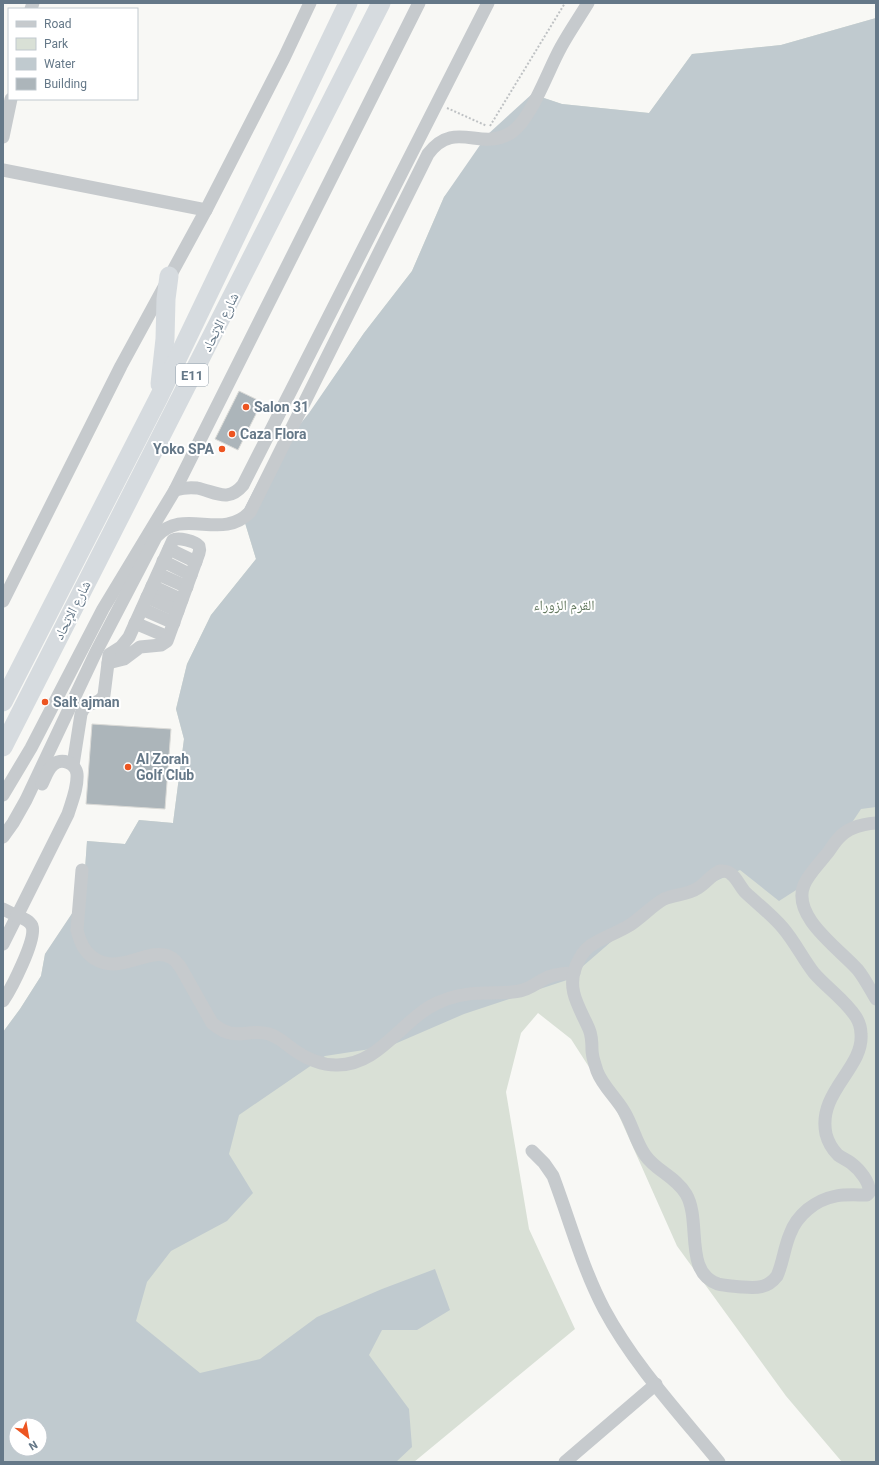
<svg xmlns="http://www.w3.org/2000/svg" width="879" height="1465" viewBox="0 0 879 1465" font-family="Roboto,'Noto Naskh Arabic',sans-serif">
<rect width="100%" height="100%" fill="#f8f8f5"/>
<path fill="#d9e0d6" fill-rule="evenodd" d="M876,18V1462H842L786,1396L677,1246L616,1109L571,1039L538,1013L521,1033L506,1092L529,1229L575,1329L414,1462H3V1032L20,1009L41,976L45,954L83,897L87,841L125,844L139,820L173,823L184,739L176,709L187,664L211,615L256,559L242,513L364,333L412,271L444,197L532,94L562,104L649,113L692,54L781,45ZM16,1425H40V1449H16Z"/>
<path fill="#c0cacf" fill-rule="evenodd" d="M876,18V807L861,809L815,878L779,901L740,870L642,915L567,980L464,1014L390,1046L325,1056L239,1115L229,1154L253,1193L227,1221L171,1251L147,1282L136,1321L200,1373L260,1359L317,1317L382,1289L435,1269L450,1310L417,1330H382L369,1355L409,1409L412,1447L396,1462H3V1032L20,1009L41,976L45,954L83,897L87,841L125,844L139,820L173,823L184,739L176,709L187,664L211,615L256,559L242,513L267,465L309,413L364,333L412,271L444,197L487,135L532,94L562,104L649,113L692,54L781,45ZM16,1425H40V1449H16Z"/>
<g fill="#acb5ba" stroke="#dadad7">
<polygon points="239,391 262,402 238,450 215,439"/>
<polygon points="92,724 171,729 165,809 86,804"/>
</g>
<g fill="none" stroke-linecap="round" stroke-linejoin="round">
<g stroke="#bfc2c4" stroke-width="2" stroke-dasharray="2 2" stroke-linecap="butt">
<polyline points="447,108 487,126"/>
<polyline points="490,126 565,3"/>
</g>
<g stroke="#c6cacd" stroke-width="13">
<polyline points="31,9 33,3"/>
<polyline points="3,137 11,99"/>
<polyline points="3,170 206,210"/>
<path d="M175,490C182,488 189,487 197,488C216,492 228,503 243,485L488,3"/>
<polyline points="169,549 196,562"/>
<polyline points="163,561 191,575"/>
<polyline points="158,574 187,587"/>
<polyline points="152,586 182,600"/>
<polyline points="147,597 178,611"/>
<polyline points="3,601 121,366 206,210 284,58 310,3"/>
<polyline points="142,609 174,623"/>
<polyline points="135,623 168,637"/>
<path d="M108,663L124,659L140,647L161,645L167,641L199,553C200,550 200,549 199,546C195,541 178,537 173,540L129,637L121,647L110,654"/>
<path d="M73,765L81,714C86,699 99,707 104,695L109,655"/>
<polyline points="3,795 31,748 103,609 175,490 419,3"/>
<path d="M876,823C862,824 847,828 838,839C833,844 830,851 825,856C818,865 808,875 804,885C791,917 841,950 858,970C865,979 870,989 876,999"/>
<path d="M3,837L13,823L26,800L96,652L156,537C184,506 221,542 250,512L428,154C455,118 481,153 512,132C532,118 548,70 561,47C569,32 579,18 588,3"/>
<path d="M82,870L77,930C80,942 84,952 95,959C122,975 149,946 170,957C175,959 178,964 181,968L212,1023C235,1043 246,1028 269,1034C279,1037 286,1044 294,1050C307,1059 321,1065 336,1065C379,1066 401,1020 437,1003C452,996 468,993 484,993C497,992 511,994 523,990C530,988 536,984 542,980C552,974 562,973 574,973"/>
<path d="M720,871C724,871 728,871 731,874C737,878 740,887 746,893C759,905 772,915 783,928C795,942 803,959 814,973C827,988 845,1000 856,1017C859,1022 861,1028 861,1034C864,1068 817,1092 826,1134C828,1142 833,1150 838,1155C842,1158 847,1160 851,1163C859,1169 871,1183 869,1193L867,1195C857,1195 846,1194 836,1196C815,1200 797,1215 790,1234C784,1248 783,1263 777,1276C767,1289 756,1288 742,1287C734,1286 725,1286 718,1284C683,1272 702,1221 686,1194C675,1176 656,1171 645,1155C636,1142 633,1127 625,1113C617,1098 603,1087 597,1071C595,1064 592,1057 592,1050C592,1043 592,1036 589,1029C580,1008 566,990 576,966C579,959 583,951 590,946C602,938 617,933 630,925C642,917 652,906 664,899C675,894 688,895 698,888C706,883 711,875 720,871Z"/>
<polyline points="3,909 17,916 3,944"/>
<path d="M3,1001C11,989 37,939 32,926C29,920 22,918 17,916L68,814C72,801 78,787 77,774C76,763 61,757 53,765C48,769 45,778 42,784"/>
<path d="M532,1151L544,1163L553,1176C570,1221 582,1267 604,1309C634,1365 679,1413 719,1462"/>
<polyline points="565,1462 656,1384"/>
</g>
<g stroke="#d6dbdf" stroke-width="19">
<polyline points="160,384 165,339 166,299 169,276"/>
<polyline points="3,702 159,397 348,3"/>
<polyline points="3,747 381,3"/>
</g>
</g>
<g fill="#ed5521" stroke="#fff" stroke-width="1.5">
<circle cx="246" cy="407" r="4"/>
<circle cx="232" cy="434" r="4"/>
<circle cx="222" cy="449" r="4"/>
<circle cx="45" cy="702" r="4"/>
<circle cx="128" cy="767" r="4"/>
</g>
<g text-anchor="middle" stroke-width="4" stroke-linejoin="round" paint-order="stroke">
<rect fill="#fff" stroke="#93a0ac" stroke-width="1" x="176" y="364" width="32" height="22" rx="3"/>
<g font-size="13" font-weight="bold" fill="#657888">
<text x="192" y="380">E11</text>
</g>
<g font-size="14" fill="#657888" stroke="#fff">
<text transform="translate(220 322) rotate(-63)" y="5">شارع الإتحاد</text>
<text transform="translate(72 610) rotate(-63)" y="5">شارع الإتحاد</text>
</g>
<g font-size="14" font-weight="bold" fill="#657888" stroke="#fff" text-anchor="start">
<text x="254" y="412">Salon 31</text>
<text x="240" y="439">Caza Flora</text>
<text x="214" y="454" text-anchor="end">Yoko SPA</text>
<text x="53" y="707">Salt ajman</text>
<text x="136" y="764">Al Zorah<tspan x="136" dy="16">Golf Club</tspan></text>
</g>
<g font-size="14" fill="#657a61" stroke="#fff">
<text x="564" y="610">القرم الزوراء</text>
</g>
</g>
<rect width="879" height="1465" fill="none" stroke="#657888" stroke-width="8"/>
<rect x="8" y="8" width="130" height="92" fill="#ffffff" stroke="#c1c9cf"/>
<rect x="16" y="21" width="20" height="6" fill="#c6cacd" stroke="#c1c9cf"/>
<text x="44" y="28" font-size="12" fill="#657888">Road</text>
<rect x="16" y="38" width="20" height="12" fill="#d9e0d6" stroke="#c1c9cf"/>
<text x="44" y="48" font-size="12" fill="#657888">Park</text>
<rect x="16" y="58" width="20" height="12" fill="#c0cacf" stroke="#c1c9cf"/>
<text x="44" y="68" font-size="12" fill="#657888">Water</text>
<rect x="16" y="78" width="20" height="12" fill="#acb5ba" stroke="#c1c9cf"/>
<text x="44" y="88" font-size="12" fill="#657888">Building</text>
<g transform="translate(28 1437) rotate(149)"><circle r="19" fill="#ffffff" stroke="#c1c9cf"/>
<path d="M0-3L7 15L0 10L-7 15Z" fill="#ed5521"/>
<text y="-6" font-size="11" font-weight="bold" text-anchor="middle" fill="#657888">N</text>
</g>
</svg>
